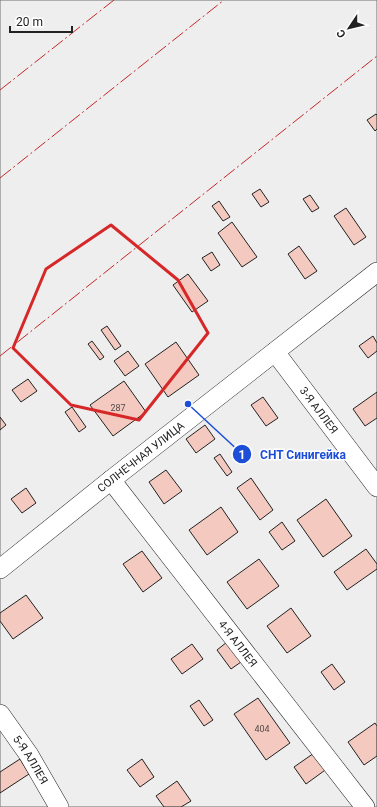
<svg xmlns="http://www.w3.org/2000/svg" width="377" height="807" viewBox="0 0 377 807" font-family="Roboto,sans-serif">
<rect width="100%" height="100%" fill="#fff"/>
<rect fill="#eee" stroke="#6f6f6f" x="0" y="0" width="377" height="807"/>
<g fill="#f3c9c0" stroke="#222">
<polygon points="376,114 377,115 377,129 375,131 367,120"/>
<polygon points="260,189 269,202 261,207 252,194"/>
<polygon points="310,195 319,208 312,212 303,199"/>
<polygon points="219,201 230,217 223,221 212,206"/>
<polygon points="346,208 366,237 354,245 334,216"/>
<polygon points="232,222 257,257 242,267 218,233"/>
<polygon points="299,246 317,271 305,279 288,254"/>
<polygon points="212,252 220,265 211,271 202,258"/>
<polygon points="188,274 208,301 192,312 173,285"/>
<polygon points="107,326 121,346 115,350 101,330"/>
<polygon points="373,336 377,343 377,351 368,358 359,346"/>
<polygon points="92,341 104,357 100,360 88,344"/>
<polygon points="176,342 199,375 168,397 145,364"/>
<polygon points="128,351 139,366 125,376 114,361"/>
<polygon points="28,379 37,391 21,402 12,390"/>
<polygon points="124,381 146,412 113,436 90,405"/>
<polygon points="377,392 377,418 365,426 353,409"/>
<polygon points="263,397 278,418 266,426 251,405"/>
<polygon points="72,407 86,427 79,432 65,412"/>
<polygon points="0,417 6,425 0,430"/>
<polygon points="205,425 215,439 196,453 186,439"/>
<polygon points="220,454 232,472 227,476 214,458"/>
<polygon points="166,470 182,491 164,504 149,482"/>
<polygon points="251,478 273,510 260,520 237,488"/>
<polygon points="26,488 36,503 22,513 11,499"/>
<polygon points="326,499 352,536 323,557 297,520"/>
<polygon points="221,507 238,532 207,555 189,530"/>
<polygon points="282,522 295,541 282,550 269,532"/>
<polygon points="366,549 377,564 377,569 347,590 334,572"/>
<polygon points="142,551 162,578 143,592 123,564"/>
<polygon points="259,559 279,586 247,609 227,582"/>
<polygon points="26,595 43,618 13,639 0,621 0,613"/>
<polygon points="291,608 311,636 287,653 267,626"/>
<polygon points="227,642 241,662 231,669 217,650"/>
<polygon points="192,644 203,659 182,674 171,659"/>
<polygon points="332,664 345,682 334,690 321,672"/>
<polygon points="258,698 290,743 266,760 234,714"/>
<polygon points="199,700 213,720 204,726 190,706"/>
<polygon points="375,723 377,726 377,756 364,765 348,742"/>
<polygon points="317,751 328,768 306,784 294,767"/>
<polygon points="20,759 29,774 0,793 0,772"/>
<polygon points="142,759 154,777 140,787 127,770"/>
<polygon points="177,781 191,801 181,807 164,807 156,796"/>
</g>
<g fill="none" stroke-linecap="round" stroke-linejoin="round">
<g stroke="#222" stroke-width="20">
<g id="street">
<path id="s1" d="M275,352L377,487"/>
<path id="s2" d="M111,480L365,807"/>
<path id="s3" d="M0,569L111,480L377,272"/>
<path id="s4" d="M0,714L29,755L59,807"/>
</g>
</g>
<use href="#street" stroke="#fff" stroke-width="19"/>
<g stroke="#c62828" stroke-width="1" stroke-dasharray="14 3 2 3" stroke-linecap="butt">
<polyline points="0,90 114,0"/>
<polyline points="0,178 224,0"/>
<polyline points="0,356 377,56"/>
</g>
</g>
<path fill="none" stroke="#d62828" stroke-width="3" stroke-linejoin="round" d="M111,225L178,280L208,333L139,420L71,405L13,348L46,269Z"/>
<g text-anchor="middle" stroke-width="3" stroke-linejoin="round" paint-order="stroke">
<g font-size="9" fill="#564c4a">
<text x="118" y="411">287</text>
<text x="262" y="732">404</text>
</g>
<g font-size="11" fill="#222" stroke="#fff">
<text dy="4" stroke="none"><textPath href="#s1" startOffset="73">3-Я АЛЛЕЯ</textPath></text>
<text dy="4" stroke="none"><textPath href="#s3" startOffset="180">СОЛНЕЧНАЯ УЛИЦА</textPath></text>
<text dy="4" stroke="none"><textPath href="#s2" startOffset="207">4-Я АЛЛЕЯ</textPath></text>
<text dy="4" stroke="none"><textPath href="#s4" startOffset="55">5-Я АЛЛЕЯ</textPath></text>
</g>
</g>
<path fill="none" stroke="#1d4ed8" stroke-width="1.5" d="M188 404L242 454"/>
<g fill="#1d4ed8" stroke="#fff" stroke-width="1.5">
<circle cx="188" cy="404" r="4"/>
<circle cx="242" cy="454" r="10"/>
</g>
<g font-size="12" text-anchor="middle" font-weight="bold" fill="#fff">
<text x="242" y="459">1</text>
</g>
<g font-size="12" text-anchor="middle" font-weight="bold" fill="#1d4ed8" stroke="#fff" stroke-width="3" stroke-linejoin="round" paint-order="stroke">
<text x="303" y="459">СНТ Синигейка</text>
</g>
<g transform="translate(349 28) rotate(235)" stroke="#ffffff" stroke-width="3" paint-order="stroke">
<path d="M0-3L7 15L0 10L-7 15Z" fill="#222222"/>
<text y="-6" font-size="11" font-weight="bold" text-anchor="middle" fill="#222222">С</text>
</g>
<path d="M10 26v6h62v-6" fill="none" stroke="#222222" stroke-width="2"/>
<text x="16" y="26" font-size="12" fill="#222222" stroke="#ffffff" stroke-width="3" paint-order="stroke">20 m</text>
</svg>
